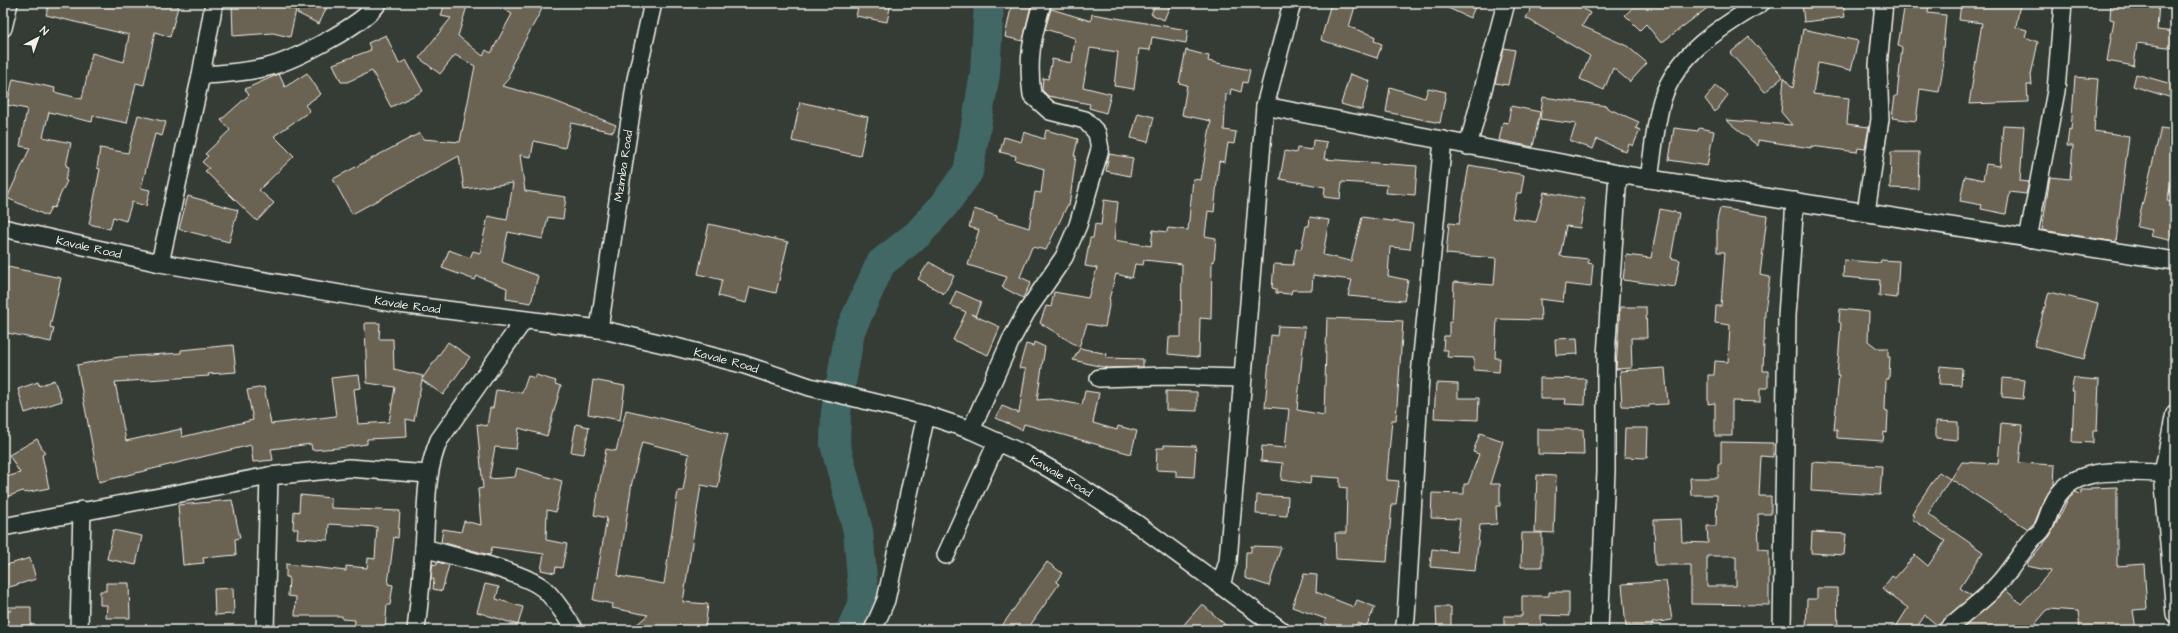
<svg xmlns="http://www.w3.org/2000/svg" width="2178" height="633" viewBox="0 0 2178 633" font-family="'Architects Daughter',sans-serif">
<rect width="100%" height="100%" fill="#343c35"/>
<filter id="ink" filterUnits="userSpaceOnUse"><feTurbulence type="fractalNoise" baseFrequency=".025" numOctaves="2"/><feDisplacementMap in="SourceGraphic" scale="8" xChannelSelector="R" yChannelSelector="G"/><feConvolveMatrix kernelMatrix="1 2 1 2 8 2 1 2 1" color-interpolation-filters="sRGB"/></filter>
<g filter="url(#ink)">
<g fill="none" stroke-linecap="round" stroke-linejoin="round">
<polyline stroke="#436866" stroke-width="30" points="851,630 864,601 858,531 835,444 836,412 850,331 881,263 918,234 943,206 968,172 985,74 989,3"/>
</g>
<g fill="#6a6253" stroke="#f4f1e8" fill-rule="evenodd">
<polygon points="49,3 179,3 170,37 155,32 144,85 136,83 127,123 93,116 92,122 49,112 43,137 71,143 66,166 69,167 65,180 67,181 54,208 51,207 47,216 7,198 30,148 20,146 27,109 7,105 13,79 55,88 54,92 82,99 92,53 124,62 129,35 46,15"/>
<polygon points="232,3 268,3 296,10 290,37 273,33 233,36"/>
<polygon points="301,3 329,3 319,24 297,13"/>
<polygon points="445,3 468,3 458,36 483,56 486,50 491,53 512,14 493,3 531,3 542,9 511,66 513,67 508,76 510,77 502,86 544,97 616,125 613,132 571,123 565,148 534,141 531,157 520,155 525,191 566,197 563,219 548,217 543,239 508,232 502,262 538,276 531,303 506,299 507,288 477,276 475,280 442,268 449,250 470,258 473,251 480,253 488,216 507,220 513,183 464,189 459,156 352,214 333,179 420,133 423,139 460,142 475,66 455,55 440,74 419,58 451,18 441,16"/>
<polygon points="859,3 891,3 887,22 856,16"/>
<polygon points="1012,3 1031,5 1023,41 1005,37"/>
<polygon points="1156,3 1171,3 1164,20 1151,14"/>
<polygon points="1331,3 1356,3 1349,27 1375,36 1374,41 1382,44 1377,58 1321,40"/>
<polygon points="1437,3 1477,3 1470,18"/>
<polygon points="1534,3 1589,3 1584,9 1590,13 1582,26 1627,46 1647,63 1630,82 1613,68 1604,90 1580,79 1590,56 1526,18"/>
<polygon points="1638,3 1714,3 1661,43 1646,24 1640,30 1625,15"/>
<polygon points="1802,3 1843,3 1845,17 1804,22"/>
<polygon points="1905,3 1929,3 1928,13 1946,15 1942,60 1944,61 1939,92 1920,89 1916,121 1892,118 1895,96 1897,96 1902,47 1898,46"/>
<polygon points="1961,3 2020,3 2016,27 2027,30 2025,37 2038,42 2031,75 2032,85 2027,85 2028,102 1969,104 1982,23 1959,20"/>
<polygon points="2111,3 2159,3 2157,30 2175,32 2175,48 2137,43 2134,66 2107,61 2114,20 2110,19"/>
<polygon points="1051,9 1091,21 1092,14 1188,30 1186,43 1152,37 1150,50 1139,49 1134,89 1114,86 1118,52 1090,48 1083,87 1111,94 1106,113 1089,108 1090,104 1048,96 1042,90 1043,78 1048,79 1052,59 1072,63 1075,38 1045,29"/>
<polygon points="1803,29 1858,41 1851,70 1818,63 1813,94 1849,98 1847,124 1869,127 1865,149 1858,148 1857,152 1811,146 1811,148 1758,140 1758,146 1726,120 1792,125 1781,112 1784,78 1793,88"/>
<polygon points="386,35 399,64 406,60 423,91 391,107 372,71 347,82 341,82 333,64 371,50 368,43"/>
<polygon points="1749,37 1783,77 1765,92 1730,53"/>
<polygon points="1504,48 1515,50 1508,85 1495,83"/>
<polygon points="1186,50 1209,56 1208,61 1250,70 1247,83 1243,82 1241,92 1231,89 1230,95 1226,94 1224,130 1236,132 1234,144 1228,143 1225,162 1219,161 1214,212 1208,211 1205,236 1216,238 1214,262 1212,261 1211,319 1200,318 1199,357 1168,354 1169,337 1181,337 1182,264 1144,260 1143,265 1135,264 1132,278 1116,274 1109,299 1110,300 1105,327 1087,324 1079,347 1040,323 1046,306 1051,307 1054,292 1088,298 1097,268 1085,266 1090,238 1093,238 1095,224 1101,225 1104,200 1118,202 1114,240 1151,246 1153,230 1167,232 1168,228 1188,230 1193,179 1201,180 1211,121 1182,115 1187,85 1179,83"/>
<polygon points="307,73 321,94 305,105 310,111 274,136 294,156 259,190 274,203 257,221 205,171 209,168 202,162 208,156 205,154 230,130 221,120 249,95 245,89 279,74 285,87"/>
<polygon points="1350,74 1370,81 1362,110 1341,104"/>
<polygon points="2136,74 2175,85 2175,99 2133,86"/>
<polygon points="2075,77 2098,79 2094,131 2129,136 2116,242 2042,230 2050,177 2070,179 2073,146 2067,146 2069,129 2071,130"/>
<polygon points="1715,86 1728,95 1715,112 1705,99"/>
<polygon points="1390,87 1425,98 1428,88 1446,92 1440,123 1386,112"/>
<polygon points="1543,97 1607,106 1607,108 1639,122 1636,128 1640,130 1633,146 1629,144 1626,152 1597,139 1593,149 1570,141 1576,124 1540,119"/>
<polygon points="800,102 868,117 860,156 792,141"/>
<polygon points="1511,106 1540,112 1533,147 1499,140 1503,122 1508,123"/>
<polygon points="1138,113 1154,117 1148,142 1131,138"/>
<polygon points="138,115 166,122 162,136 155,134 141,188 150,190 146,206 132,202 126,221 113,217 110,229 89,224 100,169 97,168 100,148 128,153"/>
<polygon points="2003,125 2024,126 2020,181 2029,182 2026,194 2010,192 2006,214 1981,209 1982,205 1960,201 1965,176 1983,180 1986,164 2000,166"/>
<polygon points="1674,128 1698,131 1699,128 1714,131 1707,166 1669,160"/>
<polygon points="2161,128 2175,130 2175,168 2167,201 2175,202 2175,235 2172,234 2170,240 2151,236 2153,230 2137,227"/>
<polygon points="1046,130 1078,139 1074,156 1076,156 1069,206 1067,206 1046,250 1032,247 1020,277 1031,282 1023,298 1002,287 1007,277 968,265 979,230 969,227 974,209 997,216 997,218 1029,228 1035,192 1041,193 1044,169 1015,160 1016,156 1000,152 1004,137 1021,142 1024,132 1044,139"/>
<polygon points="1313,140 1327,142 1324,159 1417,166 1415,195 1386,193 1387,185 1342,182 1340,199 1324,197 1325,187 1280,179 1285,151 1296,153 1297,148 1312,150"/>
<polygon points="1891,152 1919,152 1918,189 1890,188"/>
<polygon points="1109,154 1133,158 1130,176 1106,171"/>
<polygon points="1469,165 1524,175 1521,193 1517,193 1512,218 1536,222 1544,192 1585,199 1580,228 1566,226 1560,256 1589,259 1588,263 1593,264 1591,287 1565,284 1563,302 1540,299 1541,320 1497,319 1495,358 1500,358 1499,372 1474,370 1474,358 1447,357 1448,350 1443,350 1444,336 1449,336 1449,322 1452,322 1454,282 1494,285 1496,258 1446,254 1449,223 1459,224"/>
<polygon points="188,196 238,210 229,242 179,229"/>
<polygon points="1720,208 1767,216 1760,275 1770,277 1765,311 1763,371 1768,371 1768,388 1760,388 1760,402 1732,401 1732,436 1715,436 1715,403 1708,404 1708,375 1714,375 1715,361 1728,362 1730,325 1715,323 1716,306 1721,306 1725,252 1717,252 1717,221"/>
<polygon points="1660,209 1679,213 1671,258 1680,260 1675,287 1623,280 1626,255 1651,258"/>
<polygon points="1310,217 1329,220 1323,255 1351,261 1362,217 1413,224 1410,249 1390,247 1388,276 1408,280 1404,301 1348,296 1352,280 1313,275 1312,290 1292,290 1291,294 1276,293 1276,289 1272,288 1274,264 1293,265 1296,249 1301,249 1306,226 1309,226"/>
<polygon points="709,224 788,242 776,293 750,287 746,303 718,296 722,280 698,274"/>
<polygon points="1844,260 1880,263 1881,260 1899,261 1897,298 1879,296 1880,280 1843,277"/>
<polygon points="929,262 954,276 944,294 918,279"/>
<polygon points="3,266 61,278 50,327 54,328 51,342 3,332"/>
<polygon points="956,291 981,302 975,316 971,314 1000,327 988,355 953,340 966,312 950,305"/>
<polygon points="2049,292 2098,304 2084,359 2034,346"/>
<polygon points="1620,307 1646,307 1647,338 1631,338 1632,368 1616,369"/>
<polygon points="1840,309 1869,312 1868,341 1877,348 1888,348 1888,357 1890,357 1889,379 1886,379 1885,410 1888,411 1887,433 1884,432 1883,441 1837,438 1837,430 1834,430 1839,376 1837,376 1841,323 1839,322"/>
<polygon points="1327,318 1403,321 1396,420 1392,420 1387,475 1387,480 1399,481 1396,504 1392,504 1387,562 1336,559 1335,533 1346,533 1347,488 1340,487 1340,478 1311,476 1310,484 1281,480 1283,463 1261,461 1262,446 1285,448 1289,409 1265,407 1271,335 1277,336 1278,326 1305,327 1297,410 1324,415"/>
<polygon points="365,323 380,323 379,339 393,339 394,369 423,376 422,379 448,342 470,357 443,395 422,380 414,421 406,419 407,437 367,439 367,444 338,448 312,450 311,444 271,449 273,460 253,462 251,445 99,482 77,365 119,357 181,353 181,350 233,345 236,372 208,374 209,376 115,382 126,441 181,429 182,437 253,420 247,390 264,387 271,424 336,416 331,378 359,375 361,388 354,389 358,424 389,422 395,387 367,383"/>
<polygon points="1577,338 1578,354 1556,355 1555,339"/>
<polygon points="1034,342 1045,347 1037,400 1049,399 1082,405 1085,391 1099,393 1093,423 1117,430 1118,426 1137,431 1131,454 1024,424 1022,430 996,418 1002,406 1019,413 1026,369 1019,368 1026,344 1033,346"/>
<polygon points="1080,348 1107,354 1106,358 1143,359 1143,367 1107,368 1073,360"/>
<polygon points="1940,366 1962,368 1961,385 1939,384"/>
<polygon points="1665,368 1668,404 1649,405 1649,407 1622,406 1620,371"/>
<polygon points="536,375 556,381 555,384 561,386 547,436 519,428 516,449 495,447 489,479 515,477 517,468 562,481 556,512 547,510 546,540 567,544 562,568 556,567 555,573 541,570 544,554 492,547 490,555 441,542 443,529 461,532 464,521 481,525 478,489 483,488 477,424 487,426 490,408 493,408 496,390 522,393 528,376 535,378"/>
<polygon points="1540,378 1586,379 1585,405 1565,404 1566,399 1540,399"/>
<polygon points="2003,378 2025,380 2023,399 2002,397"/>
<polygon points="2074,378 2099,380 2097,431 2093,431 2093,443 2072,442 2074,391 2071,391"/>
<polygon points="54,380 62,401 25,413 18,389 38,382 39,386"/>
<polygon points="593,380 625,386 620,420 588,414"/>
<polygon points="1436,383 1458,384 1458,398 1479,398 1478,420 1434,418"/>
<polygon points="1166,391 1197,392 1197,411 1166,410"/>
<path d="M626,410L728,434L718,474L720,475L718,488L701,485L683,602L708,604L705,630H630L648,615L612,608L613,604L593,600L607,518L594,515L606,449L616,451ZM642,442L689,454L683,491H678L664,584L618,576L632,482Z"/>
<polygon points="1936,421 1958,422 1958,440 1936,438"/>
<polygon points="2001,423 2023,425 2019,463 2055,465 2054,485 2044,500 2035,522 2028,529 1951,479 1962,462 1998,464"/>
<polygon points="576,424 589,427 584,454 571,452"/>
<polygon points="1625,428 1648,428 1647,458 1624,457"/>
<polygon points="1538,429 1583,429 1584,455 1538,454"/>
<polygon points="1480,433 1503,441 1490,484 1500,484 1500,506 1496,506 1497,524 1480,525 1475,571 1430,567 1432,549 1456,552 1460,519 1431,518 1432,493 1464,494 1464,484 1468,484 1479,454 1473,452"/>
<polygon points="37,439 45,453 42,455 49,488 24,493 23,491 3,498 3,478 20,473 9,455"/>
<path d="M1721,442L1773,443V457L1761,456L1759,496H1771V514H1758L1759,549L1769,550V605L1691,604V565H1655L1654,520L1681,519L1682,542L1708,543L1707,526H1716L1717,495H1691L1690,478H1718V464H1721ZM1707,556H1736V586H1707Z"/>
<polygon points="1164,445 1196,446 1194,477 1176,476 1176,471 1156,470 1157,448 1164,448"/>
<polygon points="1812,462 1882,466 1880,495 1811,491"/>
<polygon points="1939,472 1950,479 1928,514 1983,552 1960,588 1972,596 1938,626 1925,615 1915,630 1894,630 1908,608 1882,589 1892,576 1895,578 1915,555 1928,566 1945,541 1912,519 1914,516 1912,515 1917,505"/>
<polygon points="1537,475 1556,476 1554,533 1535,532"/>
<polygon points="2117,487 2117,566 2144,564 2147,609 2133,610 2136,630 2080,630 2078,611 2048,609 2030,630 1961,630 2006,590 2021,604 2051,571 2027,566 2028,562 2050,536 2069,497 2075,492 2081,494 2081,490 2090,490 2090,488"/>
<polygon points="300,495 331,498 331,508 400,511 398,538 394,537 388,584 393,585 390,605 387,605 385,630 354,630 355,620 342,619 342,616 295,616 296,597 288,596 289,577 286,577 286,564 346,571 346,566 367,568 368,558 375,559 377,527 329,524 328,540 297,538 298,529 293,529 294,511 299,512"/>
<polygon points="1257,495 1288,497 1287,516 1256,514"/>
<polygon points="232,500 240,538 235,539 236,555 203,558 204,563 183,565 178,505"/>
<polygon points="113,530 142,536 136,565 107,559"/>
<polygon points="1812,532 1846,534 1844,555 1811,553"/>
<polygon points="1522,533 1542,533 1542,567 1521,567"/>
<polygon points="1251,546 1281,547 1269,586 1245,578 1246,552 1251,552"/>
<polygon points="30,558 36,579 3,589 3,566"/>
<polygon points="437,562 449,565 442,591 433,589 434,579 431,579 432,568 433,564 437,565"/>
<polygon points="1047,562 1062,573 1056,582 1059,584 1027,630 999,630"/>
<polygon points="1304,574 1317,575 1316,592 1354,607 1357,600 1375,607 1366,627 1357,623 1354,630 1342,630 1324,623 1326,619 1292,607"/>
<polygon points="1666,581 1672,620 1652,623 1652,627 1626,627 1622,584"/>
<polygon points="106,583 129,583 130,618 106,618 107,605 100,605 100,591 106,591"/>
<polygon points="485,584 499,587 496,599 523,607 518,625 477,612"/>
<polygon points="233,588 234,614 215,615 214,589"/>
<polygon points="1817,588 1837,588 1838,630 1806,630 1807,599 1817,599"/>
<polygon points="1549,592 1569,592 1569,616 1541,615 1541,630 1504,630 1504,616 1522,616 1522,596 1549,596"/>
<polygon points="1202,604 1231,630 1179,630"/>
<polygon points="10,607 31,607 31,626 3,626 3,611 11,611"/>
<polygon points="1436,607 1451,607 1451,630 1437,630"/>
</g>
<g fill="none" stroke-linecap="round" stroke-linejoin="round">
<g stroke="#f4f1e8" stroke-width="20">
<g id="minor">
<polyline points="3,28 9,3"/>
<path d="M201,75C224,74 246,72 268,67C295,60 363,25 378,3"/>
<polyline points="1265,106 1618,174 2175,261"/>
<polyline points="1468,146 1506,3"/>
<path d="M1649,179C1653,153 1655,125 1662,100C1677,53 1721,27 1761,3"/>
<polyline points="1866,212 1880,119 1878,65 1884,3"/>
<path id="s1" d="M3,228L160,263L399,304L599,329L672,346L742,364L810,387L926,415L971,430L1026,455L1074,483L1137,524L1281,630"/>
<polyline points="2028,239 2056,91 2063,3"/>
<polyline points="160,263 201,75 214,3"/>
<path id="s2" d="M599,329L636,79L653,3"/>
<polyline points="1099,378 1165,376 1241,378"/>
<polyline points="2175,413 2163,473 2175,614"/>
<path d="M971,430L1011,340L1027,311L1064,257L1078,225L1100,149L1097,133L1085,120L1050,111L1032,95C1027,57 1032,39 1042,3"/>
<polyline points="3,527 269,476 349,468 428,474"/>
<path d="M424,548C454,557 523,571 544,589C557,601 565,615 574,629"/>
<polyline points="946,555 997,442"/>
<polyline points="1221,585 1228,561 1265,106 1292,3"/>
<polyline points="79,630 82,510"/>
<polyline points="265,630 269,476"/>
<path d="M416,630C419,603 422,575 424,548C427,511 424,475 439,440L524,320"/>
<polyline points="873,630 886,600 926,415"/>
<polyline points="1404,630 1406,618 1420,376 1443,140"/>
<polyline points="1599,630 1606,472 1606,356 1618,174"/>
<polyline points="1782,630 1787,316 1795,201"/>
<path d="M1947,630C1963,613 1983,602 1998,584C2011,570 2021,552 2034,537C2047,529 2046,517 2053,504C2072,462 2126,473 2163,473"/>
</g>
</g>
<use href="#minor" stroke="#26332d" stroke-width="17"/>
</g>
</g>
<g text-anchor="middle" stroke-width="3" stroke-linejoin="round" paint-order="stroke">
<g font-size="12" fill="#f4f1e8" stroke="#26332d">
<text dy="4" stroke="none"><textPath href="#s2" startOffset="165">Mzimba Road</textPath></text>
<text dy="4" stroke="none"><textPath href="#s1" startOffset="88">Kavale Road</textPath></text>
<text dy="4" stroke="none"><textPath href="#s1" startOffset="412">Kavale Road</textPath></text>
<text dy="4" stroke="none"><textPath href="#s1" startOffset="736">Kavale Road</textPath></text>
<text dy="4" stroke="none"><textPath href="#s1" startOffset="1092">Kawale Road</textPath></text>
</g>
</g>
<rect width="2178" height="633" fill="none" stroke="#26332d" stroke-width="16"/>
<rect x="8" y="8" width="2162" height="617" fill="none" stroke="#f4f1e8" stroke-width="1.5" filter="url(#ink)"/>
<g transform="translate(38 38) rotate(41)" stroke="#26332d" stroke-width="3" paint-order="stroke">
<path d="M0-3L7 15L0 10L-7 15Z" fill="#f4f1e8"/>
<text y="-6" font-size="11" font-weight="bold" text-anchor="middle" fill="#f4f1e8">N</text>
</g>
</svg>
